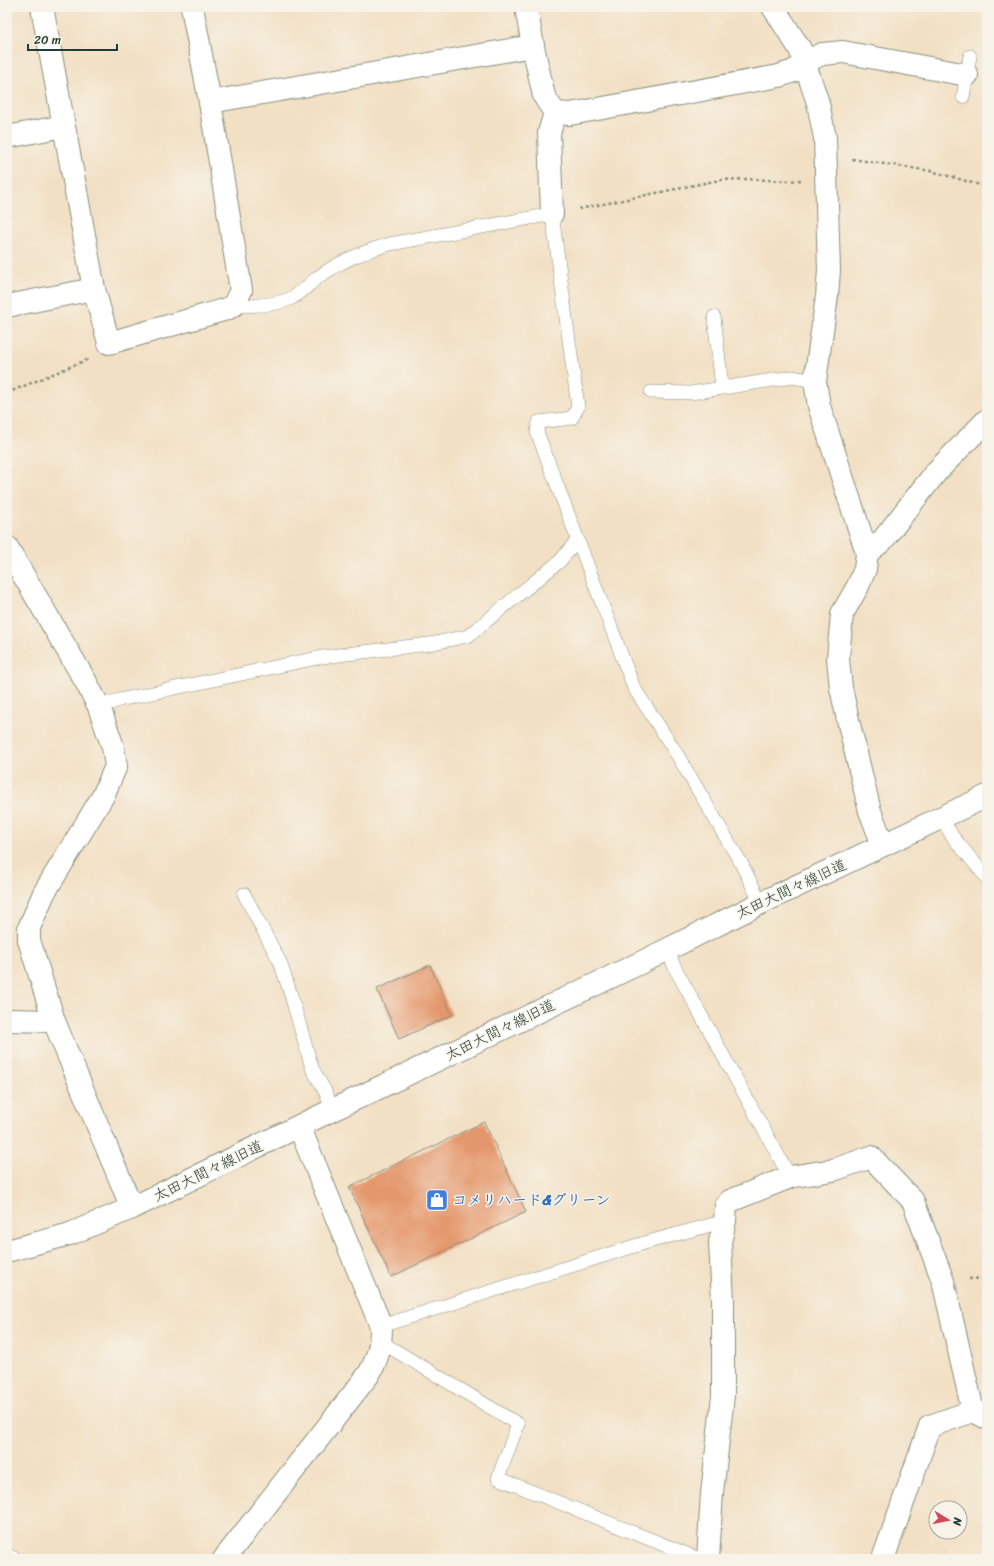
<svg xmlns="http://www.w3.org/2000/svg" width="994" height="1566" viewBox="0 0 994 1566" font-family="Sriracha,'Klee One',sans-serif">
<rect width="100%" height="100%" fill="#f7f3e8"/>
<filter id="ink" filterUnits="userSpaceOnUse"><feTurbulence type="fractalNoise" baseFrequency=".025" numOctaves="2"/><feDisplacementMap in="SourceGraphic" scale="8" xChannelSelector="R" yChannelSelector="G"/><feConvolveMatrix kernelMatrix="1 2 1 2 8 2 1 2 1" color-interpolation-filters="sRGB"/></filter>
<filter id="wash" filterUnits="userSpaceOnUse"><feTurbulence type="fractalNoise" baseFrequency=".012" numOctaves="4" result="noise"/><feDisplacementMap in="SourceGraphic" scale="16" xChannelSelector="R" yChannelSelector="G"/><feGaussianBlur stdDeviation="0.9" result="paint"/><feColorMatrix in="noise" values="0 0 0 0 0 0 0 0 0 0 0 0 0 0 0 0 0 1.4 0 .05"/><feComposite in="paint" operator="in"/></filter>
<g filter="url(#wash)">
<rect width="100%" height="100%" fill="#f2e0c4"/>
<g id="blocks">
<g fill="#e4976c">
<polygon points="430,965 452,1015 399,1039 377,989"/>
<polygon points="484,1122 526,1212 391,1277 349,1187"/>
</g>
</g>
</g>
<g filter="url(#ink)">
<use href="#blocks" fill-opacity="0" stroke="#888e7c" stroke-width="1"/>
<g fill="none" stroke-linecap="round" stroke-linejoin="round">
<g stroke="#888e7c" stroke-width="14">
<g id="service">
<polyline points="963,97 970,56"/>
<path d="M234,305C252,306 275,306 292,298C302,293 309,284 318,277C341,261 364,251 390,244L552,214L578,407L572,418L539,422L537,432L634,688L675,751L741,863L761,903"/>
<polyline points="714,317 722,387"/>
<polyline points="651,392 691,393 792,377 815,381"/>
<polyline points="99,707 119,700 322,657 429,644 468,636 560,561 577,540"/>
<polyline points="942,818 952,836 987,878"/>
<polyline points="244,894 280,962 291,995 312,1068 326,1093 332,1110"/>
<polyline points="667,949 675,968 790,1177"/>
<polyline points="381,1326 641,1244 725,1221"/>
<polyline points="381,1342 518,1424 498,1478 699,1559"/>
<polyline points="7,1555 16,1559"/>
</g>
</g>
<g stroke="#888e7c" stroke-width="24">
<g id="minor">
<polyline points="42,7 94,289 109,343 227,309 234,305 241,290 210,102 192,7"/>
<polyline points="526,7 533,46 544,96 555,113 549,133 552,214"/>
<polyline points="773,7 800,49 818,103 825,138 829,270 827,296 815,381 819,406 867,553 865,569 858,586 842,614 838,658 841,688 848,720 870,811 883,845"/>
<polyline points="210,102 533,46"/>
<polyline points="555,113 570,114 779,76 794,71 805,62 822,54 843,52 967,75"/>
<polyline points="7,137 64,126"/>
<polyline points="7,306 94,289"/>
<polyline points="7,547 86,682 99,707 113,747 116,766 103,796 44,893 29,928 29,940 54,1021 132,1208"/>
<polyline points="867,553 882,541 937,471 987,420"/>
<polyline points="7,1020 54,1021"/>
<path d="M224,1559L369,1374C379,1356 381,1345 381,1326L299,1126"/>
<polyline points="708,1559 712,1493 723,1396 723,1301 720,1242 725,1221 726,1206 730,1201 790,1177 833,1170 871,1157 913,1201 943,1281 973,1411"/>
<polyline points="883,1559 930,1426 973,1411 987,1418"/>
</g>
</g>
<g stroke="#888e7c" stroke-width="24">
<polyline id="tertiary" points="7,1251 70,1234 132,1208 299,1126 640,963 761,903 987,796"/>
</g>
<g stroke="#888e7c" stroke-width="2.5" stroke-dasharray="3 3" stroke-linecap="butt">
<polyline points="852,159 931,171 987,187"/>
<polyline points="579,209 719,180 747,179 790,181 801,180"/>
<polyline points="7,393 89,359"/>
<polyline points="969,1279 987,1278"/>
</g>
<use href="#service" stroke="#fff" stroke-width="13"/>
<use href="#minor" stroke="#fff" stroke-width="22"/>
<use href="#tertiary" stroke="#fff" stroke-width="22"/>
</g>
</g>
<defs>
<g id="shop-square" transform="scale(1.15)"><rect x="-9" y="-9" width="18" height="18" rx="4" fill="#3f7fe0" stroke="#f7f3e8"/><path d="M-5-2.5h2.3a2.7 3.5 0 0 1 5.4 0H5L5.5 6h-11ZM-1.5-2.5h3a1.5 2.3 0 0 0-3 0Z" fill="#fff"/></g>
</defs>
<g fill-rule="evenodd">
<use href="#shop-square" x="437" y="1200"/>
</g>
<g text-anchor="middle" stroke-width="3" stroke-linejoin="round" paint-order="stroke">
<g font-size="15" fill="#1f3d34" stroke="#f7f3e8">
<text transform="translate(791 889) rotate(-25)" y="5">太田大間々線旧道</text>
<text transform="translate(500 1030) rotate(-26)" y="5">太田大間々線旧道</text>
<text transform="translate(208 1171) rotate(-26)" y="5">太田大間々線旧道</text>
</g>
<g font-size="15" font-weight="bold" fill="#366cbe" stroke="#f7f3e8" text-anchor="start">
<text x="452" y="1205">コメリハード&amp;グリーン</text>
</g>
</g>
<rect width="994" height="1566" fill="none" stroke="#f7f3e8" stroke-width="24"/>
<g transform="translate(948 1520) rotate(100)"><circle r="19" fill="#f7f3e8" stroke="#a1aaa0"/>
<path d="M0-3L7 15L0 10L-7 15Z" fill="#d1495b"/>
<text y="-6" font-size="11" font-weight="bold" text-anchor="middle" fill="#1f3d34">N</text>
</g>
<path d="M28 44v6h89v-6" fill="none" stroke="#1f3d34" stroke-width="2"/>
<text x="34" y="44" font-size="12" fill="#1f3d34" stroke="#f7f3e8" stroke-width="3" paint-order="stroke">20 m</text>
</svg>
